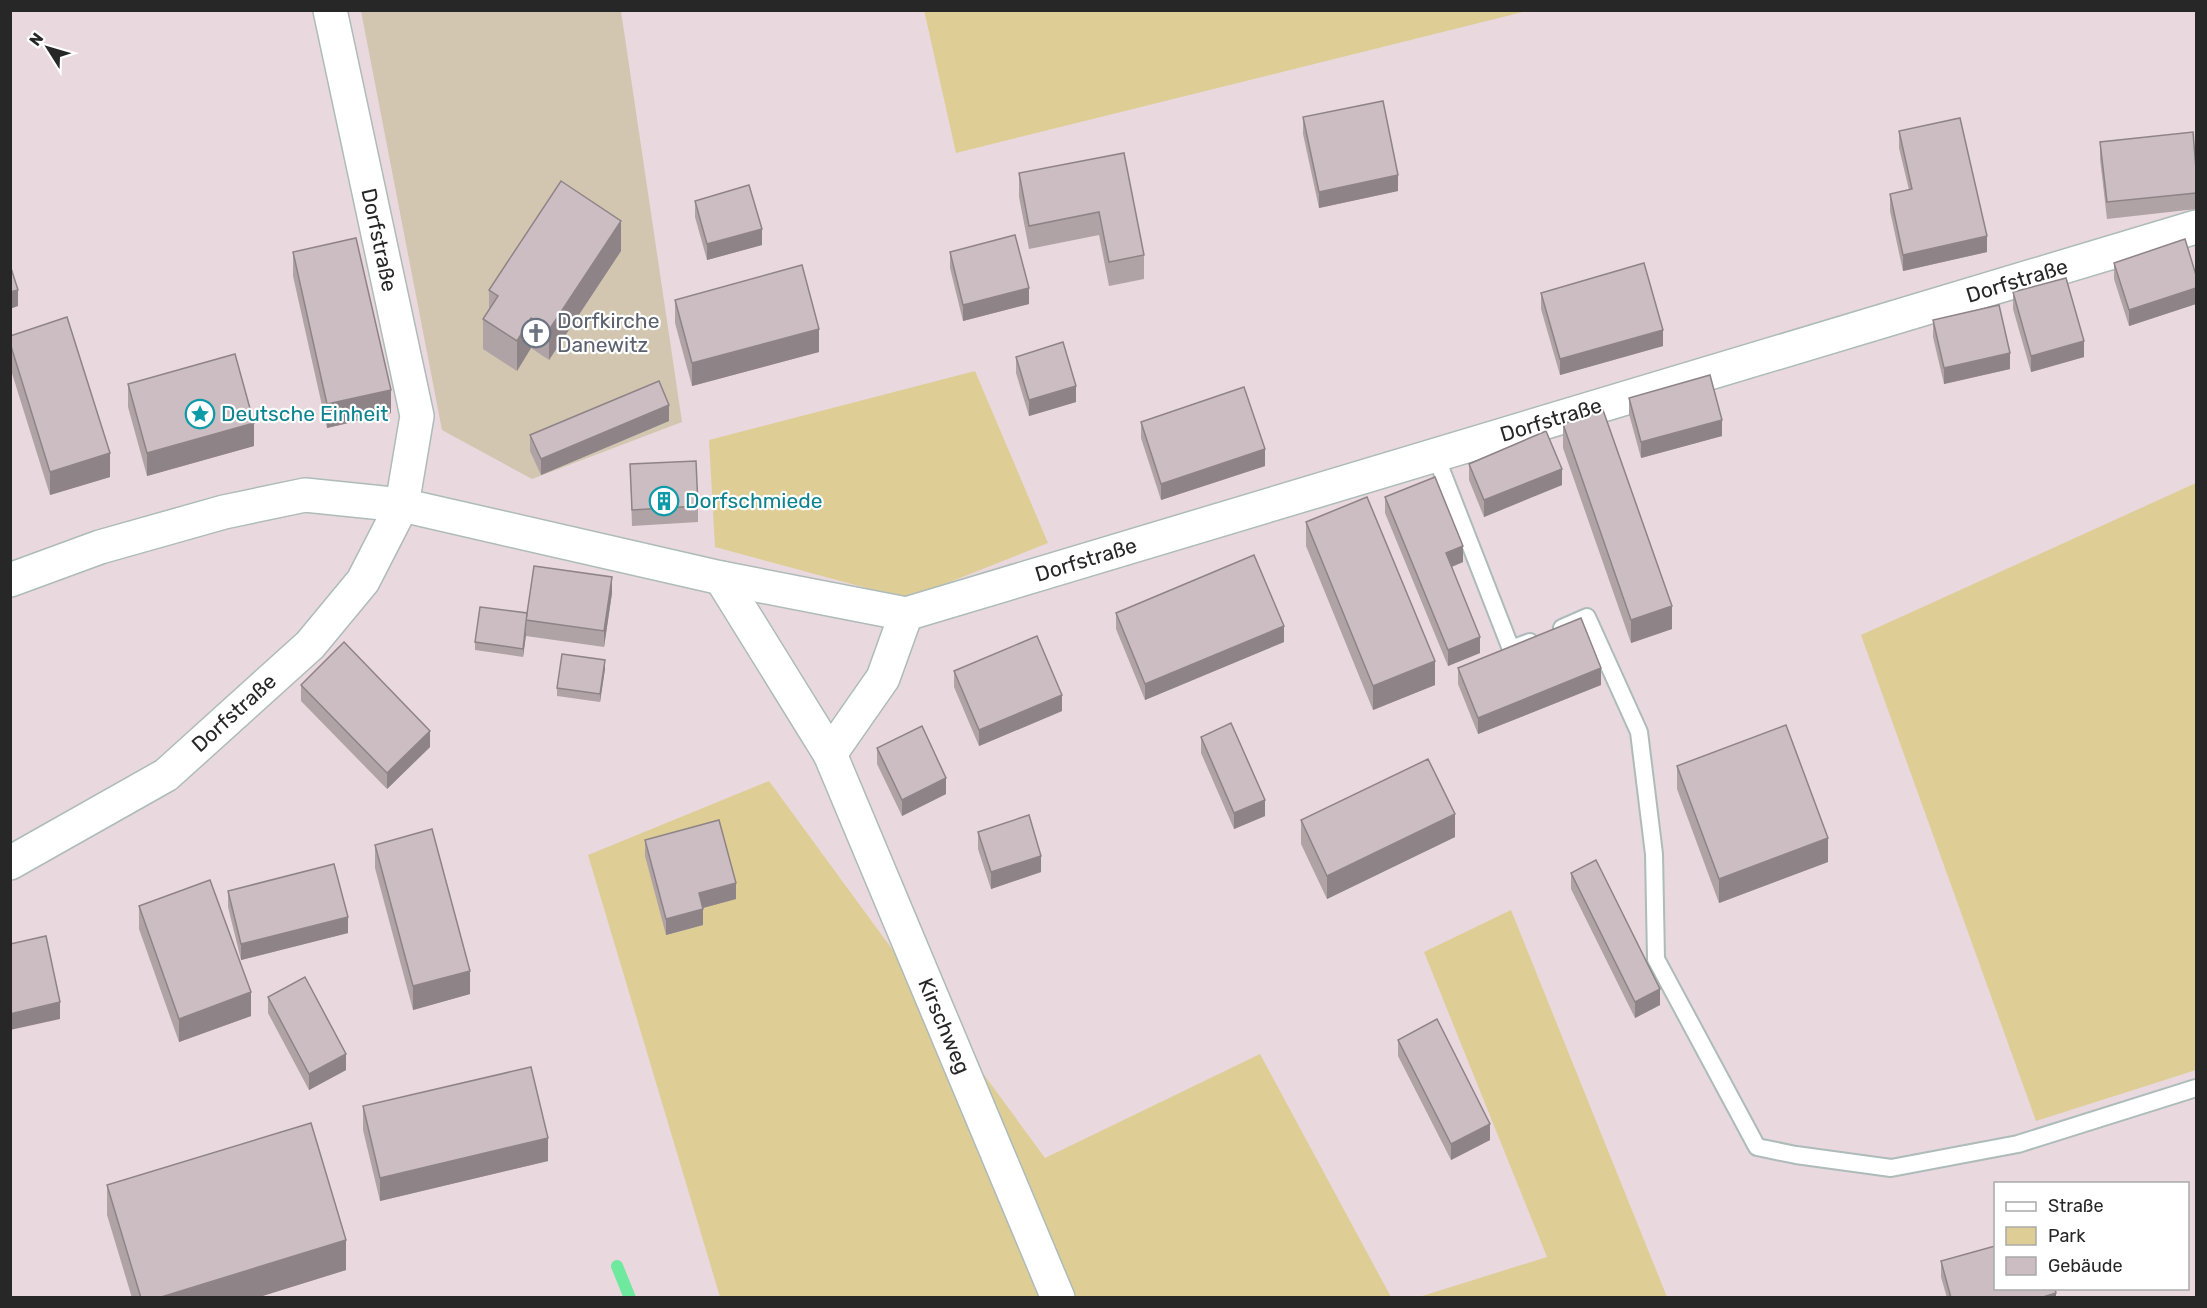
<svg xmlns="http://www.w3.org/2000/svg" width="2207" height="1308" viewBox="0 0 2207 1308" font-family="Rubik,sans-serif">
<rect width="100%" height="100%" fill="#e9d8de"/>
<g fill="#dece96">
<polygon points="924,10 1527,10 1527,11 956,153"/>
<polygon points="975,371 1048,543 907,599 715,547 709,440"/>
<polygon points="2196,483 2196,1070 2036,1121 1861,635"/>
<polygon points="769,781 1045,1158 1260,1054 1391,1297 720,1297 588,855"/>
<polygon points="1511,910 1667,1297 1419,1297 1547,1257 1424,952"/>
</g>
<polygon fill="#d2c6b0" points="361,11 621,11 682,422 532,479 442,430"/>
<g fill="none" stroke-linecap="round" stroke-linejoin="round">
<polyline stroke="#6ee99d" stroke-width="12" points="617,1266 630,1298"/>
<g stroke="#adbbb9" stroke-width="20">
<g id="service">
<polyline points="1435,454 1511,649 1530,642"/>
<polyline points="1562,628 1587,617 1639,732 1654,854 1656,959 1757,1147 1796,1155 1891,1168 2018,1144 2196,1088"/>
</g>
</g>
<g stroke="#adbbb9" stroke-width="36">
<g id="minor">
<polyline points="721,578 830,754 1058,1298"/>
<polyline points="10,580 100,547 224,512 305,495 402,505 721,578 906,614 2196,227"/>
<polyline points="830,754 883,678 906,614"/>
</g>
</g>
<g stroke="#adbbb9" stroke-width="36">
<polyline id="tertiary" points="10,863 166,775 310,645 363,581 402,505 417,416 330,10"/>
</g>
<use href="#service" stroke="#fff" stroke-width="16"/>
<use href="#minor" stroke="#fff" stroke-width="33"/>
<use href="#tertiary" stroke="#fff" stroke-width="33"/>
</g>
<g fill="#afa3a6">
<polygon points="1303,117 1398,191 1319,208 1303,134"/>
<polygon points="1899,131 1987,252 1903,271 1890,211 1890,194 1909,190 1899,148"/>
<polygon points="2100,142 2196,169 2196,209 2107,219 2100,159"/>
<polygon points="1124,153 1144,255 1144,279 1109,286 1099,235 1029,249 1019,197 1019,173"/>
<polygon points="695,201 762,245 707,260 695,217"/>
<polygon points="621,251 549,360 531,348 517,371 483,349 483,319 489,309 489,290"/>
<polygon points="293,252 391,413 327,428 293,276"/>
<polygon points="950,252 1029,304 963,321 950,268"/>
<polygon points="2114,263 2196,275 2196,304 2129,326 2114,279"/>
<polygon points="2013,292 2084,357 2031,372 2013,309"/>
<polygon points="1541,293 1663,346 1560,375 1541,309"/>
<polygon points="675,300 819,352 692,386 675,323"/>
<polygon points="1933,320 2010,369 1944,384 1933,337"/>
<polygon points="10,336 110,477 50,495 10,367"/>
<polygon points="1016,357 1076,402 1029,416 1016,373"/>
<polygon points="128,384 254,446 147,476 128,407"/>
<polygon points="1629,398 1722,436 1641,458 1629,414"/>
<polygon points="669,421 541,475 530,451 530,435"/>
<polygon points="1141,422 1265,466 1161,500 1141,438"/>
<polygon points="1563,424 1672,629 1631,643 1563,448"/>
<polygon points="630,464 698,506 698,522 632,526"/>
<polygon points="1469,464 1562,485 1484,517 1469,480"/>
<polygon points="1385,497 1463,562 1452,567 1480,653 1448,666 1385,513"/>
<polygon points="1306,522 1435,685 1373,710 1306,546"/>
<polygon points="612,593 604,647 526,636 526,635 523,657 475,650 475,642 527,613"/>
<polygon points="1116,613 1284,642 1145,700 1116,629"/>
<polygon points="1458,668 1601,685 1478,734 1458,684"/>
<polygon points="605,669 600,702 557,696 557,688"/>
<polygon points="954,671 1062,711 979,746 954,687"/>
<polygon points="301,685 430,747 387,789 301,701"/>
<polygon points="1201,737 1265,816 1234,829 1201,753"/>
<polygon points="877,748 946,794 902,816 877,764"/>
<polygon points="1677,766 1828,862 1719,903 1677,789"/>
<polygon points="1301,820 1455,837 1327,899 1301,844"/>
<polygon points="978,832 1041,872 991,889 978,849"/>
<polygon points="645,840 736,899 703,908 703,925 666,935 645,856"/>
<polygon points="375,845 470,994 413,1010 375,868"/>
<polygon points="1571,873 1660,1005 1635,1018 1571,889"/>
<polygon points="228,891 348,933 241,960 228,907"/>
<polygon points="139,906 251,1016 179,1042 139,929"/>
<polygon points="268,997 346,1070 309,1090 268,1013"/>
<polygon points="1398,1040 1490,1140 1451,1160 1398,1056"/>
<polygon points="363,1106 548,1161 380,1201 363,1130"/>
<polygon points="107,1185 346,1270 256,1298 132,1298 107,1215"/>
<polygon points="1941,1261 2056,1298 1947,1298 1941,1277"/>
</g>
<g fill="#8e8487">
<polygon points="1398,175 1398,191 1319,208 1319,192"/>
<polygon points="621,221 621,251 549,360 549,330"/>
<polygon points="762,229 762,245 707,260 707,244"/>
<polygon points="1987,236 1987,252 1903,271 1903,255"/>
<polygon points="1029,288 1029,304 963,321 963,305"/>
<polygon points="2196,288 2196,304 2129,326 2129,310"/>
<polygon points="18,290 18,306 10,309 10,292"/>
<polygon points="531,318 531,348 517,371 517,341"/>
<polygon points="819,329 819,352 692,386 692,363"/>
<polygon points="1663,330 1663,346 1560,375 1560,359"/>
<polygon points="2084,341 2084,357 2031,372 2031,356"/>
<polygon points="2010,353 2010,369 1944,384 1944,368"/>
<polygon points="1076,386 1076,402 1029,416 1029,400"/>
<polygon points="391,390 391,413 327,428 327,404"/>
<polygon points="669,405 669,421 541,475 541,459"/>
<polygon points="1722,420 1722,436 1641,458 1641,442"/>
<polygon points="254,423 254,446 147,476 147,453"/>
<polygon points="1265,449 1265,466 1161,500 1161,484"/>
<polygon points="110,453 110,477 50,495 50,472"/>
<polygon points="1562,469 1562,485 1484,517 1484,500"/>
<polygon points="1463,546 1463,562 1446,569 1446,553"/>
<polygon points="612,577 612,593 604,647 604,631"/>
<polygon points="1672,606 1672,629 1631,643 1631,620"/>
<polygon points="1284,626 1284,642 1145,700 1145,684"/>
<polygon points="526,627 526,635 523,657 523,649"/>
<polygon points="1480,637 1480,653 1448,666 1448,650"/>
<polygon points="605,660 605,669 600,702 600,694"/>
<polygon points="1435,661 1435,685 1373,710 1373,686"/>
<polygon points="1601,668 1601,685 1478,734 1478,718"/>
<polygon points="1062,695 1062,711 979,746 979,730"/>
<polygon points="430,731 430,747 387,789 387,773"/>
<polygon points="946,778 946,794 902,816 902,800"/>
<polygon points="1265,800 1265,816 1234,829 1234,813"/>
<polygon points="1455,814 1455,837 1327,899 1327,876"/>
<polygon points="1828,838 1828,862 1719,903 1719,879"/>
<polygon points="1041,856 1041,872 991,889 991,872"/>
<polygon points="736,883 736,899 699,909 699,893"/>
<polygon points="703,909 703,925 666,935 666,919"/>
<polygon points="348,917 348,933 241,960 241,944"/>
<polygon points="470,971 470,994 413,1010 413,986"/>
<polygon points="1660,989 1660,1005 1635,1018 1635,1002"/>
<polygon points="251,992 251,1016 179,1042 179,1019"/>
<polygon points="60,1002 60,1019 10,1030 10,1014"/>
<polygon points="346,1054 346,1070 309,1090 309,1074"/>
<polygon points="1490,1124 1490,1140 1451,1160 1451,1144"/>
<polygon points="548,1138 548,1161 380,1201 380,1178"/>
<polygon points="346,1240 346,1270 256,1298 158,1298"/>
<polygon points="2056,1293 2056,1298 2040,1298"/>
</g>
<g fill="#cbbdc1" stroke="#8e8487" stroke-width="1.5">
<polygon points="1383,101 1398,175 1319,192 1303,117"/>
<polygon points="1960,118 1987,236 1903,255 1890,194 1912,189 1899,131"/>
<polygon points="2193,132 2196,169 2196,193 2107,202 2100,142"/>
<polygon points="1124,153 1144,255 1109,262 1099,212 1029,226 1019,173"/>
<polygon points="561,181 621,221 549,330 531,318 517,341 483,319 498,296 489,290"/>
<polygon points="749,185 762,229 707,244 695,201"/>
<polygon points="1015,235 1029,288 963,305 950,252"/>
<polygon points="356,238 391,390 327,404 293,252"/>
<polygon points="2185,239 2196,275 2196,288 2129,310 2114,263"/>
<polygon points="1644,263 1663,330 1560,359 1541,293"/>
<polygon points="10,265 18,290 10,292"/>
<polygon points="802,265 819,329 692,363 675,300"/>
<polygon points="2066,278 2084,341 2031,356 2013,292"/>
<polygon points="1999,305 2010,353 1944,368 1933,320"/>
<polygon points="67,317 110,453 50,472 10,343 10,336"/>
<polygon points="1063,342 1076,386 1029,400 1016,357"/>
<polygon points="235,354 254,423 147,453 128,384"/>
<polygon points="1710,375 1722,420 1641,442 1629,398"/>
<polygon points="659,381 669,405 541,459 530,435"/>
<polygon points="1244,387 1265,449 1161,484 1141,422"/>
<polygon points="1603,410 1672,606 1631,620 1563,424"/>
<polygon points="1546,431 1562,469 1484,500 1469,464"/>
<polygon points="696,461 698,506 632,510 630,464"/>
<polygon points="1435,477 1463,546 1446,553 1480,637 1448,650 1385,497"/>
<polygon points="1367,497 1435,661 1373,686 1306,522"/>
<polygon points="1254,555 1284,626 1145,684 1116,613"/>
<polygon points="534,566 612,577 604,631 526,620"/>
<polygon points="480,607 527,613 523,649 475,642"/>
<polygon points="1581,618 1601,668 1478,718 1458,668"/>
<polygon points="1037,636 1062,695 979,730 954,671"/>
<polygon points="344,642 430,731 387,773 301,685"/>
<polygon points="562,654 605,660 600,694 557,688"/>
<polygon points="1231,723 1265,800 1234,813 1201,737"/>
<polygon points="1786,725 1828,838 1719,879 1677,766"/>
<polygon points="922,726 946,778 902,800 877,748"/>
<polygon points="1428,759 1455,814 1327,876 1301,820"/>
<polygon points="1029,815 1041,856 991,872 978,832"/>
<polygon points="719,820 736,883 699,893 703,909 666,919 645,840"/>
<polygon points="432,829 470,971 413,986 375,845"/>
<polygon points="1596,860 1660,989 1635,1002 1571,873"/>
<polygon points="334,864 348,917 241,944 228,891"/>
<polygon points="210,880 251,992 179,1019 139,906"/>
<polygon points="46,936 60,1002 10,1014 10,944"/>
<polygon points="305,977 346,1054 309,1074 268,997"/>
<polygon points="1437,1019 1490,1124 1451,1144 1398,1040"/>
<polygon points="531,1067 548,1138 380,1178 363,1106"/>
<polygon points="311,1123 346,1240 158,1298 141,1298 107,1185"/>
<polygon points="1995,1246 1995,1288 2055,1288 2056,1293 2040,1298 1951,1298 1941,1261"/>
</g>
<defs>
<g id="church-ring" transform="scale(1.5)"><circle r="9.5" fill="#fff" stroke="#6b7280" stroke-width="1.5"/><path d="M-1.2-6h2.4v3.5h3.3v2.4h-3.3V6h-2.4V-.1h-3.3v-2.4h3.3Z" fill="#6b7280"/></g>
<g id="sight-ring" transform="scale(1.5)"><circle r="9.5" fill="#fff" stroke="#0f9aa8" stroke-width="1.5"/><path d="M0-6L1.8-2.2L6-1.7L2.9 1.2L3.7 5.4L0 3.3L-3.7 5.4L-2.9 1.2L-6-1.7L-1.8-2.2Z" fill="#0f9aa8"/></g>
<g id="building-ring" transform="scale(1.5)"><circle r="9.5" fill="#fff" stroke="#0f9aa8" stroke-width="1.5"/><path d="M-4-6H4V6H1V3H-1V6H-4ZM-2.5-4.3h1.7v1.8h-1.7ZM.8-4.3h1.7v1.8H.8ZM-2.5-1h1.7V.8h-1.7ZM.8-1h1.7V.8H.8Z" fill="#0f9aa8"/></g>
</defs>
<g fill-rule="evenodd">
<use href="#church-ring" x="536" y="333"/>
<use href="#sight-ring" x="200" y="414"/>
<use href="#building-ring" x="664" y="501"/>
</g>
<g text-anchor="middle" stroke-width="4.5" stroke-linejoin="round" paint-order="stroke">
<g font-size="21" fill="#272727" stroke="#fff">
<text transform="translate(379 240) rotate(78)" y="7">Dorfstraße</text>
<text transform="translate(2017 281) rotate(-17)" y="7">Dorfstraße</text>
<text transform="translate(1551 420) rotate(-17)" y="7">Dorfstraße</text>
<text transform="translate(1086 560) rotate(-17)" y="7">Dorfstraße</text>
<text transform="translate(234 713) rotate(-42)" y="7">Dorfstraße</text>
<text transform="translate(944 1026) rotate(67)" y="7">Kirschweg</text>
</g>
<g font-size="21" fill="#5b616d" stroke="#fff" text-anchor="start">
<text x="557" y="328">Dorfkirche<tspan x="557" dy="24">Danewitz</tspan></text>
</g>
<g font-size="21" fill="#0d838f" stroke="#fff" text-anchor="start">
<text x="221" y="421">Deutsche Einheit</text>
<text x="685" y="508">Dorfschmiede</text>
</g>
</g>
<rect width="2207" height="1308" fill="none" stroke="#272727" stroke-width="24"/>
<rect x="1994" y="1182" width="195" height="108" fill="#ffffff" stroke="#a9a9a9" stroke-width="1.5"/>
<rect x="2006" y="1202" width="30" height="9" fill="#ffffff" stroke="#a9a9a9" stroke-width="1.5"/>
<text x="2048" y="1212" font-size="18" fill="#272727">Straße</text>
<rect x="2006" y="1227" width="30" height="18" fill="#dece96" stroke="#a9a9a9" stroke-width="1.5"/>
<text x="2048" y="1242" font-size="18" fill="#272727">Park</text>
<rect x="2006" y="1257" width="30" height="18" fill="#cbbdc1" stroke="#a9a9a9" stroke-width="1.5"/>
<text x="2048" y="1272" font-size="18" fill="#272727">Gebäude</text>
<g transform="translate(48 48) rotate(307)" stroke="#ffffff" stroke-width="4.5" paint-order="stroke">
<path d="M0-4.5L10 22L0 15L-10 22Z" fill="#272727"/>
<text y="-9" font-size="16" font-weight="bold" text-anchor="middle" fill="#272727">N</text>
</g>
</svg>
